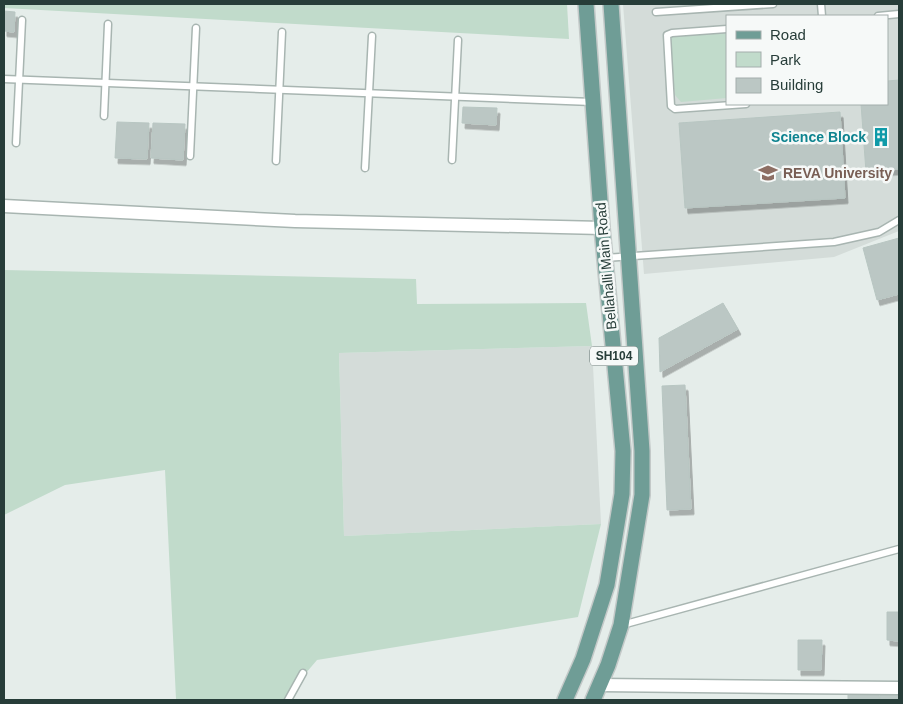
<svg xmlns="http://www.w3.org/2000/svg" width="903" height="704" viewBox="0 0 903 704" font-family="Helvetica,sans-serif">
<defs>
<filter id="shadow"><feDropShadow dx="3" dy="5.5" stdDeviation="0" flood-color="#0004"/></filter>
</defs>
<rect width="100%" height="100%" fill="#e5edea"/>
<g fill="#d4dcd9" fill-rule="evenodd">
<path d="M623,4H899V231L834,257L644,274ZM727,16H887V104H727Z"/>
<polygon points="592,346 601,524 344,536 339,353"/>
</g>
<g fill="#c1dbcb">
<polygon points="4,4 567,4 569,39 4,8"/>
<polygon points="727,33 727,98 681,102 675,95 669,37"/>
<polygon points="4,270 416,279 417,304 586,303 592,346 339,353 344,536 601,524 578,617 317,660 283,700 176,699 165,470 65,485 4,515"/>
</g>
<g fill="#bbc7c4" stroke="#b8c6c2" filter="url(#shadow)">
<polygon points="4,11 15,12 14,32 4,31"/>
<polygon points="899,80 899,169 866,172 861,104 887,104 887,81"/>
<polygon points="463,107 497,108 496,125 462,123"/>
<polygon points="840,112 845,198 685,208 679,123"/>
<polygon points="117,122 149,123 147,159 115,158"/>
<polygon points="153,123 185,124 183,160 151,158"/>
<polygon points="899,238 899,294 877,300 863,248"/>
<polygon points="723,303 738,329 660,372 659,338"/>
<polygon points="685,385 691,509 667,510 662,386"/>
<polygon points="887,612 899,612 899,641 887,640"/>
<polygon points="798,640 822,640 821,670 798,670"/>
<rect x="848" y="691" width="31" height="9"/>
<rect x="880" y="692" width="19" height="8"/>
</g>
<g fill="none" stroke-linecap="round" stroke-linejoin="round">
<g stroke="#a8b5b1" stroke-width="9">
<g id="service">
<polyline points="821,4 822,16"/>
<polyline points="656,12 773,4"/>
<polyline points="878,16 899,14"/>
<polyline points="727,29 672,33 667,35 671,106 675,109 746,104"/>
<polyline points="4,79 592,102"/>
<polyline points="104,116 108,24"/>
<polyline points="16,143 22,20"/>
<polyline points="190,156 196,28"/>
<polyline points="452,160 458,40"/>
<polyline points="276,161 282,32"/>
<polyline points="365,168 372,36"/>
<polyline points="605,258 834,242 879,232 899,220"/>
<polyline points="622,625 899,549"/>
<polyline points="288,700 303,673"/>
</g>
</g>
<g stroke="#a8b5b1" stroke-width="15">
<g id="minor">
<polyline points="4,206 295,221 602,228"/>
<polyline points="600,685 899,688"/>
</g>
</g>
<g stroke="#c3c9c8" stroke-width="18">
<g id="primary">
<polyline points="565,700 583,659 607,585 622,494 623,451 602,228 586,4"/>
<polyline points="593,700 608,665 621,625 642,495 642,451 611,4"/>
</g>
</g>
<use href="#service" stroke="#fff" stroke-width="6"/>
<use href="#minor" stroke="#fff" stroke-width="12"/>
<use href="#primary" stroke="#6f9d96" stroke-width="15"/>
</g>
<defs>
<g id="building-bare" transform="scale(1.5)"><path d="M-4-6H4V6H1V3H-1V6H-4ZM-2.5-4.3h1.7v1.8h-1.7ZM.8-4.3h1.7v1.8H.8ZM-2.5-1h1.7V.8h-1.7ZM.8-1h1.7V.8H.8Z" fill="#0f9aa8" stroke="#f6f9f8" stroke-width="2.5" paint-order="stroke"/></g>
<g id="university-bare" transform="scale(1.5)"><path d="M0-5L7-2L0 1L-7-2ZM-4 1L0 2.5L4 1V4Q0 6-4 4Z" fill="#8d6e63" stroke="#f6f9f8" stroke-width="2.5" paint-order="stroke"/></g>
</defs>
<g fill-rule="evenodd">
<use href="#building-bare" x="881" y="137"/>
<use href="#university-bare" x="768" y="173"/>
</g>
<g text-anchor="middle" stroke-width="5" stroke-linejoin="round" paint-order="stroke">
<rect fill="#f6f9f8" stroke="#657572" stroke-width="1" x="590" y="346.5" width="48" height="19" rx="4"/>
<g font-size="12" font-weight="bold" fill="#273d39">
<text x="614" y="360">SH104</text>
</g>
<g font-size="14" font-weight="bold" fill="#0d838f" stroke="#f6f9f8" text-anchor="end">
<text x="866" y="142">Science Block</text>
</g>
<g font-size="14" font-weight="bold" fill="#785e54" stroke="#f6f9f8" text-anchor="start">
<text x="783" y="178">REVA University</text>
</g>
<g font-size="14" fill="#273d39" stroke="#f6f9f8">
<text transform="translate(606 266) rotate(-95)" y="5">Bellahalli Main Road</text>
</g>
</g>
<rect width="903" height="704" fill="none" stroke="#273d39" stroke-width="10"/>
<rect x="726" y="15" width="162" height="90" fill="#f6f9f8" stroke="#a3aeac"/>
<rect x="736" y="31" width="25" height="8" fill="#6f9d96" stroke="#a3aeac"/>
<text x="770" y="40" font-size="15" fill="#273d39">Road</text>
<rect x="736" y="52" width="25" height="15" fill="#c1dbcb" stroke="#a3aeac"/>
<text x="770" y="65" font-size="15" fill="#273d39">Park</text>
<rect x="736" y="78" width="25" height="15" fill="#bbc7c4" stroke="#a3aeac"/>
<text x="770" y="90" font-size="15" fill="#273d39">Building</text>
</svg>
